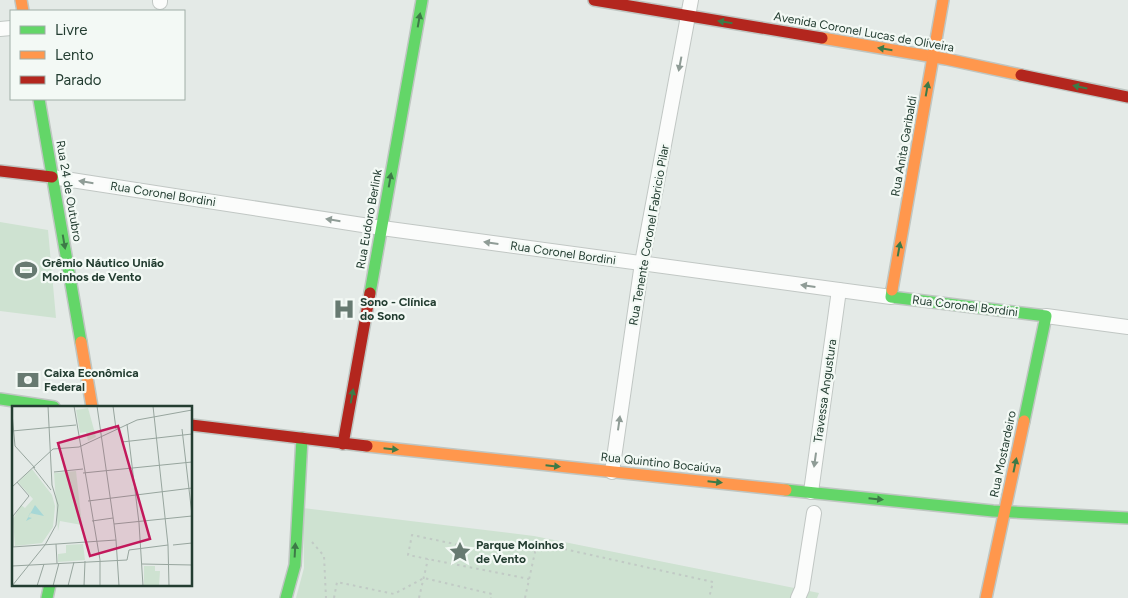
<svg xmlns="http://www.w3.org/2000/svg" width="1128" height="598" viewBox="0 0 1128 598" font-family="Figtree,sans-serif">
<rect width="100%" height="100%" fill="#e4eae7"/>
<g fill="#cee2d1">
<polygon points="0,222 48,230 56,318 0,311"/>
<polygon points="303,508 534,536 819,593 817,598 296,598 304,568"/>
</g>
<g fill="none" stroke-linecap="round" stroke-linejoin="round">
<g stroke="#c1c7c4" stroke-width="16">
<g id="street">
<polyline points="160,2 160,0"/>
<polyline points="0,29 11,28"/>
<polyline points="52,177 382,228 891,297"/>
<polyline points="1046,316 1128,327"/>
<polyline points="612,472 642,263 691,0"/>
<polyline points="811,492 839,290"/>
<polyline points="798,598 802,589 814,513"/>
</g>
</g>
<g stroke="#bfc6c2" stroke-width="14">
<g id="fast">
<polyline points="39,99 81,342"/>
<polyline points="892,290 891,297 1046,316 1024,421"/>
<polyline points="370,293 422,0"/>
<polyline points="0,399 54,407"/>
<polyline points="786,490 993,511 1128,518"/>
<polyline points="47,598 50,584"/>
<polyline points="286,598 295,565 302,438"/>
</g>
</g>
<g stroke="#bfc6c2" stroke-width="14">
<g id="slow">
<polyline points="21,0 23,11"/>
<polyline points="822,38 946,59 1021,75"/>
<polyline points="892,290 943,0"/>
<polyline points="81,342 92,407"/>
<polyline points="367,446 786,490"/>
<polyline points="986,598 1024,421"/>
</g>
</g>
<g stroke="#bfc6c2" stroke-width="14">
<g id="jam">
<polyline points="594,0 822,38"/>
<polyline points="1021,75 1128,97"/>
<polyline points="0,171 52,177"/>
<polyline points="191,425 367,446"/>
<polyline points="343,444 370,293"/>
</g>
</g>
<g stroke="#c1cac5" stroke-width="2" stroke-dasharray="2.5 4" stroke-linecap="butt">
<polyline points="312,542 324,556 326,598"/>
<polyline points="464,546 412,535 408,555 529,579"/>
<polyline points="334,598 337,582 394,594 424,578 492,594 491,598"/>
<polyline points="419,598 428,559"/>
<polyline points="525,598 537,543 713,582 709,598"/>
</g>
<use href="#street" stroke="#fbfcfb" stroke-width="14"/>
<use href="#fast" stroke="#63d668" stroke-width="11"/>
<use href="#slow" stroke="#ff974d" stroke-width="11"/>
<use href="#jam" stroke="#b3261e" stroke-width="11"/>
</g>
<defs><path id="oneway-solid" d="M-6-.8H1V-3.2L6.5 0L1 3.2V.8H-6Z" transform="scale(1.25)"/></defs>
<g fill="#3d7a47">
<use href="#oneway-solid" transform="translate(419 20) rotate(-80)"/>
<use href="#oneway-solid" transform="translate(725 22) rotate(-171)"/>
<use href="#oneway-solid" transform="translate(885 49) rotate(-171)"/>
<use href="#oneway-solid" transform="translate(1080 87) rotate(-168)"/>
<use href="#oneway-solid" transform="translate(927 89) rotate(-80)"/>
<use href="#oneway-solid" transform="translate(390 180) rotate(-80)"/>
<use href="#oneway-solid" transform="translate(64 242) rotate(80)"/>
<use href="#oneway-solid" transform="translate(899 249) rotate(-80)"/>
<use href="#oneway-solid" transform="translate(352 396) rotate(-80)"/>
<use href="#oneway-solid" transform="translate(391 449) rotate(6)"/>
<use href="#oneway-solid" transform="translate(1015 465) rotate(-78)"/>
<use href="#oneway-solid" transform="translate(553 466) rotate(6)"/>
<use href="#oneway-solid" transform="translate(715 482) rotate(6)"/>
<use href="#oneway-solid" transform="translate(876 499) rotate(6)"/>
<use href="#oneway-solid" transform="translate(295 550) rotate(-87)"/>
</g>
<g fill="#8f9c96">
<use href="#oneway-solid" transform="translate(680 64) rotate(101)"/>
<use href="#oneway-solid" transform="translate(86 182) rotate(-171)"/>
<use href="#oneway-solid" transform="translate(333 220) rotate(-171)"/>
<use href="#oneway-solid" transform="translate(491 243) rotate(-172)"/>
<use href="#oneway-solid" transform="translate(808 286) rotate(-172)"/>
<use href="#oneway-solid" transform="translate(619 423) rotate(-82)"/>
<use href="#oneway-solid" transform="translate(815 460) rotate(98)"/>
</g>
<defs>
<g id="stadium-bare" transform="scale(1.725)"><path d="M0-5a6.5 5 0 1 0 0 10a6.5 5 0 1 0 0-10ZM-3.5-1.8h7v3.6h-7Z" fill="#677a71" stroke="#f3f9f5" stroke-width="2.5" paint-order="stroke"/></g>
<g id="hospital-bare" transform="scale(1.725)"><path d="M-5-5h3v3.5h4V-5h3V5h-3V1.5h-4V5h-3Z" fill="#677a71" stroke="#f3f9f5" stroke-width="2.5" paint-order="stroke"/></g>
<g id="bank-bare" transform="scale(1.725)"><path d="M-6-4H6V4H-6ZM0-2.3a2.3 2.3 0 1 0 0 4.6a2.3 2.3 0 1 0 0-4.6Z" fill="#677a71" stroke="#f3f9f5" stroke-width="2.5" paint-order="stroke"/></g>
<g id="sight-bare" transform="scale(1.725)"><path d="M0-6L1.8-2.2L6-1.7L2.9 1.2L3.7 5.4L0 3.3L-3.7 5.4L-2.9 1.2L-6-1.7L-1.8-2.2Z" fill="#677a71" stroke="#f3f9f5" stroke-width="2.5" paint-order="stroke"/></g>
</defs>
<g fill-rule="evenodd">
<use href="#stadium-bare" x="26" y="270"/>
<use href="#hospital-bare" x="344" y="309"/>
<use href="#bank-bare" x="28" y="380"/>
<use href="#sight-bare" x="460" y="552"/>
</g>
<g text-anchor="middle" stroke-width="4.5" stroke-linejoin="round" paint-order="stroke">
<g font-size="12" fill="#233d31" stroke="#f3f9f5">
<text transform="translate(864 32) rotate(10)" y="4">Avenida Coronel Lucas de Oliveira</text>
<text transform="translate(904 146) rotate(-80)" y="4">Rua Anita Garibaldi</text>
<text transform="translate(69 191) rotate(80)" y="4">Rua 24 de Outubro</text>
<text transform="translate(163 194) rotate(9)" y="4">Rua Coronel Bordini</text>
<text transform="translate(369 219) rotate(-80)" y="4">Rua Eudoro Berlink</text>
<text transform="translate(649 235) rotate(-80)" y="4">Rua Tenente Coronel Fabricio Pilar</text>
<text transform="translate(563 253) rotate(8)" y="4">Rua Coronel Bordini</text>
<text transform="translate(965 306) rotate(7)" y="4">Rua Coronel Bordini</text>
<text transform="translate(825 391) rotate(-82)" y="4">Travessa Angustura</text>
<text transform="translate(1003 454) rotate(-78)" y="4">Rua Mostardeiro</text>
<text transform="translate(661 463) rotate(6)" y="4">Rua Quintino Bocaiúva</text>
</g>
<g font-size="12" font-weight="bold" fill="#233d31" stroke="#f3f9f5" text-anchor="start">
<text x="42" y="267">Grêmio Náutico União<tspan x="42" dy="14">Moinhos de Vento</tspan></text>
<text x="360" y="306">Sono - Clínica<tspan x="360" dy="14">do Sono</tspan></text>
<text x="44" y="377">Caixa Econômica<tspan x="44" dy="14">Federal</tspan></text>
<text x="476" y="549">Parque Moinhos<tspan x="476" dy="14">de Vento</tspan></text>
</g>
</g>
<g transform="translate(12 406)">
<rect width="180" height="180" fill="#e4eae7"/>
<path d="M76,2L84,31L76,35L74,26L68,27L64,4ZM20,63L40,89L43,100L41,121L30,137L3,140L1,113L9,99L13,102L21,93L6,76ZM64,65L70,119L48,115L46,125L42,67ZM71,138L73,154L46,156V148L54,147V139ZM132,160H143V165H148L147,180H132Z" fill="#cee2d1"/>
<path d="M23,99L32,110L18,107L16,111L20,112L14,115Z" fill="#a6d7d6"/>
<path fill="none" stroke="#97a59e" stroke-width="1" d="M62,0L88,154V180M85,0L102,118M101,0L104,23M141,0L156,139L157,180M0,7L3,40L23,62M115,18L127,117L131,180M170,23L180,109M0,25L64,19M110,36L180,28M21,61L39,84M42,66L71,63M71,67L180,56M0,81L41,43L67,41L125,14L180,4M76,95L180,82M80,115L101,112M104,134L107,180M44,138L45,157M161,139L180,137M0,141L104,134L102,118L180,110M1,141V110L17,90L5,76M130,158L180,159M0,160L115,154L117,144L156,139M0,180L33,139L44,119L46,99L40,79L36,0M25,180L32,158M41,180L47,157M56,180L62,156M72,180L73,155"/>
<path fill="#c2185b" fill-opacity="0.15" stroke="#c2185b" stroke-width="2.5" d="M106,20L138,133L78,150L46,37Z"/>
<rect width="180" height="180" fill="none" stroke="#233d31" stroke-width="2.5"/>
</g>
<rect x="10" y="10" width="175" height="90" fill="#f3f9f5" stroke="#a0aea7"/>
<rect x="20" y="26" width="25" height="8" fill="#63d668" stroke="#a0aea7"/>
<text x="55" y="35" font-size="15" fill="#233d31">Livre</text>
<rect x="20" y="51" width="25" height="8" fill="#ff974d" stroke="#a0aea7"/>
<text x="55" y="60" font-size="15" fill="#233d31">Lento</text>
<rect x="20" y="76" width="25" height="8" fill="#b3261e" stroke="#a0aea7"/>
<text x="55" y="85" font-size="15" fill="#233d31">Parado</text>
</svg>
